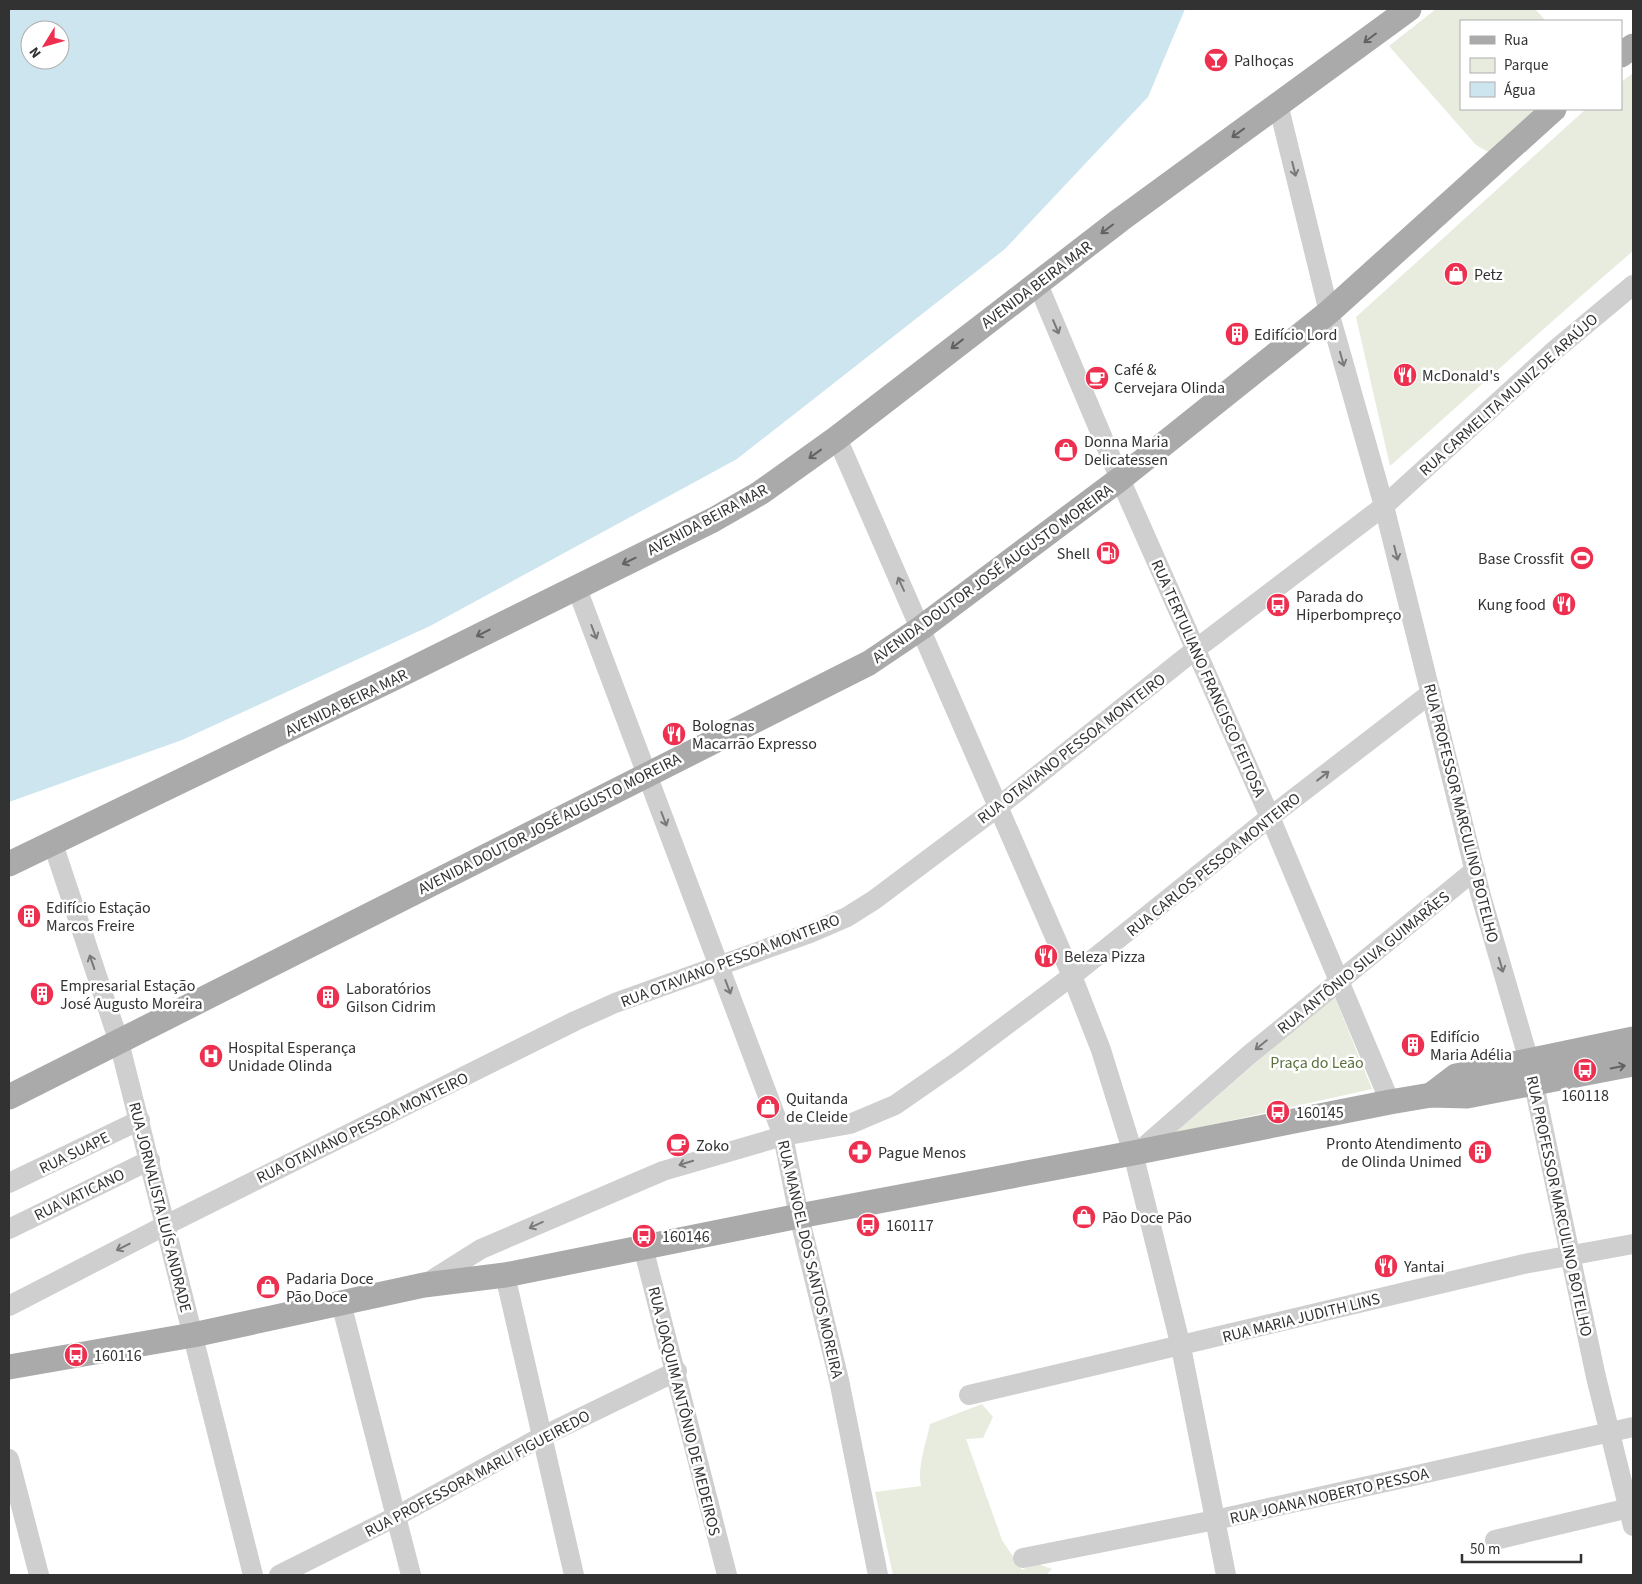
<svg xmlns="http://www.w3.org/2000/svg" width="1642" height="1584" viewBox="0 0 1642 1584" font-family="'Source Sans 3',sans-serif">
<rect width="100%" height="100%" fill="#fff"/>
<g fill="#e7ecde">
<polygon points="1436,9 1535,9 1546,21 1461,21 1461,109 1540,109 1490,153 1476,145 1389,46"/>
<path d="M1633,73V251C1551,321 1472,394 1390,466L1356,317L1586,109H1621V82Z"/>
<polygon points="1334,995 1372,1089 1175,1133"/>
<path d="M982,1404L993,1417L983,1438L966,1439L1002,1540L1022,1570L1035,1563L1052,1569L1046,1575H893L875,1492L921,1486C917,1467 926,1444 930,1424Z"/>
</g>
<path fill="#cde5ef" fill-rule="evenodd" d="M9,9H1185L1148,97L1005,249L737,459L430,626L182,740L9,802ZM30,30H60V60H30Z"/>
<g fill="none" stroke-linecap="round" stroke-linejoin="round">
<g stroke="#cfcfcf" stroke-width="20">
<polyline points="1278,104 1329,312 1384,506 1481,896 1529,1061 1596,1377 1633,1526"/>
<polyline points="1037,282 1120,479 1270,817 1390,1102"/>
<polyline points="837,438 1072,976 1101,1050 1133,1153 1181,1347 1226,1575"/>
<polyline points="576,586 783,1136 799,1216 839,1380 878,1575"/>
<polyline points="53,844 119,1042 253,1575"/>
<polyline points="1138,1152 1249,1055 1475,870"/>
<polyline points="9,1183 140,1120"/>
<polyline points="9,1229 150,1160"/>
<polyline points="643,1247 727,1575"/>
<polyline points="505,1275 574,1575"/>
<polyline points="427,1283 481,1249 663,1171 783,1136 850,1124 895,1105 957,1062 1072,976 1270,817 1431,693"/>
<polyline points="341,1303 411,1575"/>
<polyline points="9,1306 166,1225 575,1021 615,1003 810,933 847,917 874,900 998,807 1196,649 1384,506 1555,350 1633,285"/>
<polyline points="969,1395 1524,1264 1633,1244"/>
<polyline points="9,1459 39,1575"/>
<polyline points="1495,1540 1629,1508"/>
<polyline points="1023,1558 1215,1520 1633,1427"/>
<polyline points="279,1575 395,1517 541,1437 677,1371"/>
</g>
<g stroke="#aaa" stroke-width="25">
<polyline points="1621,55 1633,46"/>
<polyline points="9,864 394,678 713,520 760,493 837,438 1120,220 1409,9"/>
<polyline points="1431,1095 1456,1076 1633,1039"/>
<polyline points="9,1097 869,663 921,628 1120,479 1329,312 1554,109"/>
<polyline points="9,1367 193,1335 424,1285 505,1275 799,1216 1133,1153 1390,1102 1431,1095 1467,1096 1633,1064"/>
</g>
</g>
<defs><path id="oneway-shaft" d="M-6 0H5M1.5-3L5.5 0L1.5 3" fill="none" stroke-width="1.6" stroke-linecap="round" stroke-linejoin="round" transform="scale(1.25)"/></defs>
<g stroke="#626262">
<use href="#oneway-shaft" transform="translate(1370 38) rotate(143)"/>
<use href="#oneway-shaft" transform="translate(1238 133) rotate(144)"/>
<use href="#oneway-shaft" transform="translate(1107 229) rotate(143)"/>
<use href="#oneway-shaft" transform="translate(957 344) rotate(142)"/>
<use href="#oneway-shaft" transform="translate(815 454) rotate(144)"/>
<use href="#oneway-shaft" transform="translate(629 561) rotate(154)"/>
<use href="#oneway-shaft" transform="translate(483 633) rotate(153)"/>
<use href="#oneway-shaft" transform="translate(1618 1067) rotate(-11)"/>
</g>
<g stroke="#797979">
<use href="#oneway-shaft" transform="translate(1294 169) rotate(76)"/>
<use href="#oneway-shaft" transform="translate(1056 327) rotate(67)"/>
<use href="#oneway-shaft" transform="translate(1342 359) rotate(74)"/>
<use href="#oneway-shaft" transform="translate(1396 553) rotate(76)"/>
<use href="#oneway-shaft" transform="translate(901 584) rotate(-114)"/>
<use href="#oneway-shaft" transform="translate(594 632) rotate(69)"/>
<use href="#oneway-shaft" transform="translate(1323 776) rotate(-38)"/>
<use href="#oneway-shaft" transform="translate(664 819) rotate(69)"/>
<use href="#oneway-shaft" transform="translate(92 962) rotate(-109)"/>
<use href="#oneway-shaft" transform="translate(1501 965) rotate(74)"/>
<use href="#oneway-shaft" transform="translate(728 987) rotate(69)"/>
<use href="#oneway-shaft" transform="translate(1261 1045) rotate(141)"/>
<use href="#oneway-shaft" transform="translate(686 1163) rotate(163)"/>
<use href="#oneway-shaft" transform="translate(536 1225) rotate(155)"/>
<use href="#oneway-shaft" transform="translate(123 1247) rotate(153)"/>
</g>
<defs>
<g id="bar-disc" transform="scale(1.25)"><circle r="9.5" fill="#ed304f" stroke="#fff"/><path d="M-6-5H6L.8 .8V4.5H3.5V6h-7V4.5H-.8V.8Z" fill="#fff"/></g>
<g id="shop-disc" transform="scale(1.25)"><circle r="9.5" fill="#ed304f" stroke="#fff"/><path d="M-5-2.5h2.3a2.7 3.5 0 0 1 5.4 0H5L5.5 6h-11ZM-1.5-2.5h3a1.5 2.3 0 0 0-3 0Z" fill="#fff"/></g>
<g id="building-disc" transform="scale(1.25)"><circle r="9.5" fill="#ed304f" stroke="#fff"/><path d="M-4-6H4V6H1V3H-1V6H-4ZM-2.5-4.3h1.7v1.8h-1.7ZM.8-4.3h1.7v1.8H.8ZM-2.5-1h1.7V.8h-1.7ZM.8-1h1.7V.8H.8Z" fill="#fff"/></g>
<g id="restaurant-disc" transform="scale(1.25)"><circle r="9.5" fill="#ed304f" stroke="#fff"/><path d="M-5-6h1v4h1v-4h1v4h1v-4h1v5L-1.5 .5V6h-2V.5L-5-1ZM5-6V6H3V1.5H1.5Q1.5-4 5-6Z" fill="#fff"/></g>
<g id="cafe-disc" transform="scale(1.25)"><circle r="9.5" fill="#ed304f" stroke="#fff"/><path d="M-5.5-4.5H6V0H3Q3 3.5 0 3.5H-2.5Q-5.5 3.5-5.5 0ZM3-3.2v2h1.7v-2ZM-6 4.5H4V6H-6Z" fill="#fff"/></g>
<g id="fuel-disc" transform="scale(1.25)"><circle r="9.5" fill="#ed304f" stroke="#fff"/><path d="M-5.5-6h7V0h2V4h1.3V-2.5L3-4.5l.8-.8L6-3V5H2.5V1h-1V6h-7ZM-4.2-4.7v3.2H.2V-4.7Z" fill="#fff"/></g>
<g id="stadium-disc" transform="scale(1.25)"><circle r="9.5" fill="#ed304f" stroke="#fff"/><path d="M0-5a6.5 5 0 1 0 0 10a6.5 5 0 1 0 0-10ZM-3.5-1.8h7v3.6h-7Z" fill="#fff"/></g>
<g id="bus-disc" transform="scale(1.25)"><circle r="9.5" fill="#ed304f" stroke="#fff"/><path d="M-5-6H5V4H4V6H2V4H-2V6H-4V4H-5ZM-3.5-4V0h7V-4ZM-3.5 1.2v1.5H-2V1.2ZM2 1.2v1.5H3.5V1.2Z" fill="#fff"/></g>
<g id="hospital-disc" transform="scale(1.25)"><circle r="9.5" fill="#ed304f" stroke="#fff"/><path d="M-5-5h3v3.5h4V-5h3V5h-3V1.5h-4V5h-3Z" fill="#fff"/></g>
<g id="pharmacy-disc" transform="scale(1.25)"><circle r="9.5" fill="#ed304f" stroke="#fff"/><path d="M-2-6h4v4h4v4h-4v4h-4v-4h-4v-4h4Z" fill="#fff"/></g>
</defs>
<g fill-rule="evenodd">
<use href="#bar-disc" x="1216" y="60"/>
<use href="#shop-disc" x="1456" y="274"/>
<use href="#building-disc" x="1237" y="334"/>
<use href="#restaurant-disc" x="1405" y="375"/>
<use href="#cafe-disc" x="1097" y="378"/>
<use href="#shop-disc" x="1066" y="450"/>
<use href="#fuel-disc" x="1108" y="553"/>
<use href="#stadium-disc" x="1582" y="558"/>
<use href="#restaurant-disc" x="1564" y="604"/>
<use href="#bus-disc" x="1278" y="605"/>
<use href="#restaurant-disc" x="674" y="734"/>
<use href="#building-disc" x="29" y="916"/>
<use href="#restaurant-disc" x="1046" y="956"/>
<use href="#building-disc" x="42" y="994"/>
<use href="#building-disc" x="328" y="997"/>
<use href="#building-disc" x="1413" y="1045"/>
<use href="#hospital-disc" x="211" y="1056"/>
<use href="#bus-disc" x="1585" y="1070"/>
<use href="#shop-disc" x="768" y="1107"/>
<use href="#bus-disc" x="1278" y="1112"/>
<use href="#cafe-disc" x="678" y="1145"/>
<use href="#pharmacy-disc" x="860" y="1152"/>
<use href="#building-disc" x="1480" y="1152"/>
<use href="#shop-disc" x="1084" y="1217"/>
<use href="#bus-disc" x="868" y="1225"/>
<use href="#bus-disc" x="644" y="1236"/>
<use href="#restaurant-disc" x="1386" y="1266"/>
<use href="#shop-disc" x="268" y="1287"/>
<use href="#bus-disc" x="76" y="1355"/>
</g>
<g text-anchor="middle" stroke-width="5" stroke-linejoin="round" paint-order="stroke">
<g font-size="16" fill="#323232" stroke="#fff" text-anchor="start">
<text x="1234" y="66">Palhoças</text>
<text x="1474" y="280">Petz</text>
<text x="1254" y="340">Edifício Lord</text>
<text x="1114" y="375">Café &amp;<tspan x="1114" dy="18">Cervejara Olinda</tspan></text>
<text x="1422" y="381">McDonald's</text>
<text x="1084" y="447">Donna Maria<tspan x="1084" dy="18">Delicatessen</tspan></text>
<text x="1090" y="559" text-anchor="end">Shell</text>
<text x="1564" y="564" text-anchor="end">Base Crossfit</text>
<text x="1296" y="602">Parada do<tspan x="1296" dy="18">Hiperbompreço</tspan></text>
<text x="1546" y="610" text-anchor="end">Kung food</text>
<text x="692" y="731">Bolognas<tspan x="692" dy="18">Macarrão Expresso</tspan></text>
<text x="46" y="913">Edifício Estação<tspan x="46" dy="18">Marcos Freire</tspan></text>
<text x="1064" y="962">Beleza Pizza</text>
<text x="60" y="991">Empresarial Estação<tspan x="60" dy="18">José Augusto Moreira</tspan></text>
<text x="346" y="994">Laboratórios<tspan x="346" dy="18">Gilson Cidrim</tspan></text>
<text x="1430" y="1042">Edifício<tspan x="1430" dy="18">Maria Adélia</tspan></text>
<text x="228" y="1053">Hospital Esperança<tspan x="228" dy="18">Unidade Olinda</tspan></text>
<text x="1585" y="1101" text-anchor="middle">160118</text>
<text x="786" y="1104">Quitanda<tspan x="786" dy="18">de Cleide</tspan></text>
<text x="1296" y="1118">160145</text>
<text x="1462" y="1149" text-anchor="end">Pronto Atendimento<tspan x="1462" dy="18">de Olinda Unimed</tspan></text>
<text x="696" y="1151">Zoko</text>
<text x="878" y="1158">Pague Menos</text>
<text x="1102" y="1223">Pão Doce Pão</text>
<text x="886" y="1231">160117</text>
<text x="662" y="1242">160146</text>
<text x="1404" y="1272">Yantai</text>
<text x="286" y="1284">Padaria Doce<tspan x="286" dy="18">Pão Doce</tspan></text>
<text x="94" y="1361">160116</text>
</g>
<g font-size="16" fill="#323232" stroke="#fff">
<text transform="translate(1036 284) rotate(-37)" y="6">AVENIDA BEIRA MAR</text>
<text transform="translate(1508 394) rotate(-42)" y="6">RUA CARMELITA MUNIZ DE ARAÚJO</text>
<text transform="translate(707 519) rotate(-28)" y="6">AVENIDA BEIRA MAR</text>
<text transform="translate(992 573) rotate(-36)" y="6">AVENIDA DOUTOR JOSÉ AUGUSTO MOREIRA</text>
<text transform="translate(1209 678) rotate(66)" y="6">RUA TERTULIANO FRANCISCO FEITOSA</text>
<text transform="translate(346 702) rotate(-26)" y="6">AVENIDA BEIRA MAR</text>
<text transform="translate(1071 748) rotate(-38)" y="6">RUA OTAVIANO PESSOA MONTEIRO</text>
<text transform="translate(1462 813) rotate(76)" y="6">RUA PROFESSOR MARCULINO BOTELHO</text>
<text transform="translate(549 823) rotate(-27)" y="6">AVENIDA DOUTOR JOSÉ AUGUSTO MOREIRA</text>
<text transform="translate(1213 864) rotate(-39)" y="6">RUA CARLOS PESSOA MONTEIRO</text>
<text transform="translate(730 960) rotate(-21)" y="6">RUA OTAVIANO PESSOA MONTEIRO</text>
<text transform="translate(1363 962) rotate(-39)" y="6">RUA ANTÔNIO SILVA GUIMARÃES</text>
<text transform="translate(362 1127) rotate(-26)" y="6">RUA OTAVIANO PESSOA MONTEIRO</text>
<text transform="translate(74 1152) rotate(-26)" y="6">RUA SUAPE</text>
<text transform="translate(79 1194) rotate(-26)" y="6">RUA VATICANO</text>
<text transform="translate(1560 1206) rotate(78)" y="6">RUA PROFESSOR MARCULINO BOTELHO</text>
<text transform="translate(161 1207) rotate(76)" y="6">RUA JORNALISTA LUÍS ANDRADE</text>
<text transform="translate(811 1259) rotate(77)" y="6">RUA MANOEL DOS SANTOS MOREIRA</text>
<text transform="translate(1301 1317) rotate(-14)" y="6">RUA MARIA JUDITH LINS</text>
<text transform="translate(685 1411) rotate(76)" y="6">RUA JOAQUIM ANTÔNIO DE MEDEIROS</text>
<text transform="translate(477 1473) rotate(-28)" y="6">RUA PROFESSORA MARLI FIGUEIREDO</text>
<text transform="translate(1329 1495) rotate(-13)" y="6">RUA JOANA NOBERTO PESSOA</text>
</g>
<g font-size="16" fill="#5a713c" stroke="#fff">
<text x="1317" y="1068">Praça do Leão</text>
</g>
</g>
<rect width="1642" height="1584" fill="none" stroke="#323232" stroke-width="20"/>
<rect x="1460" y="20" width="162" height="90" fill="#ffffff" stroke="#adadad"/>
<rect x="1470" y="36" width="25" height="8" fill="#aaaaaa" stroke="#adadad"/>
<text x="1504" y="45" font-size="15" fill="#323232">Rua</text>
<rect x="1470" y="58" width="25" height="15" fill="#e7ecde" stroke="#adadad"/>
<text x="1504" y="70" font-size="15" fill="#323232">Parque</text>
<rect x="1470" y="82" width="25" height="15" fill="#cde5ef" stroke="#adadad"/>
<text x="1504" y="95" font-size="15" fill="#323232">Água</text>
<g transform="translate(45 45) rotate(233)"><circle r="24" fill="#ffffff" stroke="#adadad"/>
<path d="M0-4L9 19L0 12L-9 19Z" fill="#ed304f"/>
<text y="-8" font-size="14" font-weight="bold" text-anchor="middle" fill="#323232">N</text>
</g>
<path d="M1462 1554v8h119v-8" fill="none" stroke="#323232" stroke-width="2.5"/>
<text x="1470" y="1554" font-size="15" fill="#323232" stroke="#ffffff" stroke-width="4" paint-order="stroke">50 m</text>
</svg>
